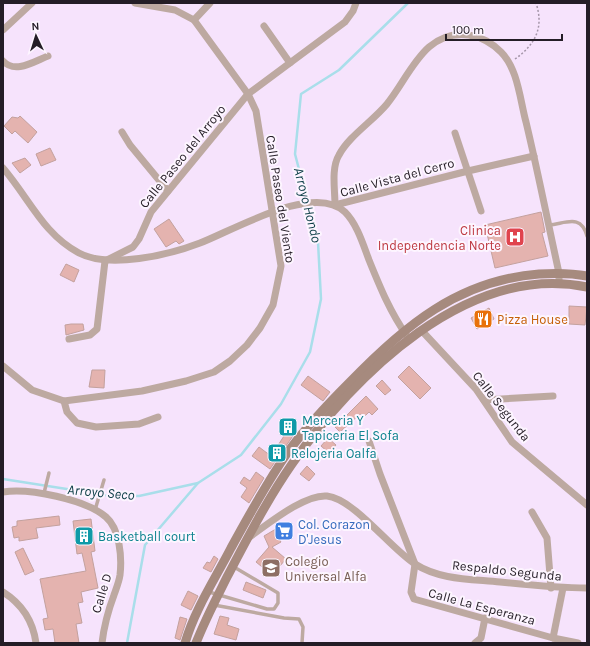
<svg xmlns="http://www.w3.org/2000/svg" width="590" height="646" viewBox="0 0 590 646" font-family="Karla,sans-serif">
<rect width="100%" height="100%" fill="#f6e3fc"/>
<g fill="none" stroke-linecap="round" stroke-linejoin="round">
<g stroke="#a9deea" stroke-width="2.5">
<polyline points="3,479 105,495 139,496 198,483"/>
<polyline points="127,643 145,545 198,483 241,455 281,404 310,352 321,299 318,242 295,154 301,94 339,70 408,3"/>
</g>
</g>
<g fill="#e4b3af" stroke="#c3a19e">
<polygon points="20,116 37,132 28,143 15,131 12,134 4,126 12,117 18,118"/>
<polygon points="50,148 56,160 41,166 36,154"/>
<polygon points="25,158 31,165 20,173 12,163"/>
<polygon points="541,212 545,232 542,233 548,256 495,268 485,225"/>
<polygon points="169,219 184,241 179,244 176,241 166,247 154,229"/>
<polygon points="66,264 79,270 74,282 60,275"/>
<polygon points="569,306 587,307 585,325 569,324"/>
<polygon points="489,308 494,319 477,329 471,318"/>
<polygon points="71,324 83,324 84,330 66,335 65,325"/>
<polygon points="409,366 431,388 420,399 398,377"/>
<polygon points="92,370 105,370 104,388 89,387"/>
<polygon points="308,376 330,392 323,401 301,385"/>
<polygon points="382,380 391,390 385,395 376,386"/>
<polygon points="366,396 378,409 372,415 369,412 364,417 360,414 340,432 335,427"/>
<polygon points="286,422 297,430 270,469 252,456 259,447 271,456 284,436 279,432"/>
<polygon points="328,438 336,445 329,453 321,446"/>
<polygon points="307,466 315,474 309,481 300,474"/>
<polygon points="256,472 264,478 249,503 241,497 247,488 240,483 244,477 250,481"/>
<polygon points="59,516 60,525 36,528 38,538 19,541 19,537 14,538 12,527 17,526 17,521"/>
<polygon points="91,519 95,551 91,552 98,588 81,592 83,602 78,603 82,623 76,624 79,643 55,643 53,629 45,630 43,619 48,618 40,579 86,571 82,553 77,554 73,521"/>
<polygon points="286,523 291,532 279,539 281,542 272,547 286,559 272,575 256,562 269,547 264,536"/>
<polygon points="23,548 34,571 25,575 15,552"/>
<polygon points="214,556 218,559 211,572 203,568 207,562 210,563"/>
<polygon points="246,582 266,590 263,598 243,590"/>
<polygon points="188,591 198,596 191,610 181,605"/>
<polygon points="220,616 229,618 227,625 239,629 236,640 214,634"/>
<polygon points="180,617 187,619 180,640 175,638"/>
</g>
<g fill="none" stroke-linecap="round" stroke-linejoin="round">
<path stroke="#a495a8" stroke-width="1.5" stroke-dasharray="2 2" stroke-linecap="butt" d="M515,59C536,44 544,27 536,3"/>
<g stroke="#bda9a1" stroke-width="3.5">
<path d="M549,225C567,223 581,214 587,236"/>
<polyline points="44,493 49,473"/>
<polyline points="95,510 104,480"/>
<polyline points="209,592 267,609 274,609 278,603 278,593 234,567"/>
<polyline points="214,605 284,618 299,619 303,627 302,643"/>
</g>
<g stroke="#bda9a1" stroke-width="7">
<polyline points="194,20 210,3"/>
<polyline points="264,26 290,63"/>
<polyline points="3,30 32,3"/>
<path d="M3,61C15,74 33,62 48,56"/>
<polyline points="122,132 130,145 168,191"/>
<polyline points="455,133 481,211"/>
<path d="M3,168C29,198 43,234 79,253C109,269 169,255 200,243C232,231 314,182 345,212C357,224 363,244 369,260C380,287 390,312 407,336"/>
<path d="M335,205C335,190 331,168 339,155C349,136 373,121 387,104C410,76 424,29 469,35C481,37 492,43 501,52C518,69 520,100 526,122C538,172 548,223 559,273V283"/>
<polyline points="335,205 468,171 534,156"/>
<polyline points="422,331 476,389 512,442 587,505"/>
<polyline points="69,339 90,335 97,329 105,261 133,247 139,239 151,212 248,94 345,22 353,11 356,3"/>
<polyline points="3,366 32,390 64,401 142,391 186,381 214,372 230,361 247,345 260,328 273,305 281,266 256,111 248,94 194,20 175,10 135,3"/>
<polyline points="484,400 553,396"/>
<polyline points="64,401 67,412 77,423 96,427 139,424 158,417"/>
<polyline points="369,441 380,474 415,564 411,592 414,599 553,638 578,643"/>
<path d="M3,492C29,488 85,499 106,517C120,529 122,558 120,575C119,582 116,589 114,595C108,611 104,626 102,643"/>
<polyline points="532,512 547,538 551,588"/>
<path d="M248,538C267,525 304,494 327,496C354,499 390,548 415,564C440,580 471,579 500,582C529,585 558,588 587,588"/>
<path d="M3,592C22,604 33,621 36,643"/>
<polyline points="553,638 563,588"/>
<polyline points="475,643 481,638 485,618"/>
</g>
<g stroke="#a68a7e" stroke-width="9">
<path d="M185,643C195,609 215,579 231,548C249,515 267,482 288,452C306,427 328,404 350,382C404,326 459,280 539,274C555,273 571,273 587,276"/>
<path d="M196,643C205,620 216,599 227,577C247,539 267,500 292,464C354,375 468,262 587,287"/>
</g>
</g>
<defs>
<g id="hospital-square" transform="scale(1)"><rect x="-9" y="-9" width="18" height="18" rx="4" fill="#e0444e" stroke="#fdf5ff"/><path d="M-5-5h3v3.5h4V-5h3V5h-3V1.5h-4V5h-3Z" fill="#fff"/></g>
<g id="restaurant-square" transform="scale(1)"><rect x="-9" y="-9" width="18" height="18" rx="4" fill="#e8710a" stroke="#fdf5ff"/><path d="M-5-6h1v4h1v-4h1v4h1v-4h1v5L-1.5 .5V6h-2V.5L-5-1ZM5-6V6H3V1.5H1.5Q1.5-4 5-6Z" fill="#fff"/></g>
<g id="building-square" transform="scale(1)"><rect x="-9" y="-9" width="18" height="18" rx="4" fill="#0f9aa8" stroke="#fdf5ff"/><path d="M-4-6H4V6H1V3H-1V6H-4ZM-2.5-4.3h1.7v1.8h-1.7ZM.8-4.3h1.7v1.8H.8ZM-2.5-1h1.7V.8h-1.7ZM.8-1h1.7V.8H.8Z" fill="#fff"/></g>
<g id="supermarket-square" transform="scale(1)"><rect x="-9" y="-9" width="18" height="18" rx="4" fill="#3f7fe0" stroke="#fdf5ff"/><path d="M-6-5.5h2.5l.6 2H6L4.5 2H-2.5L-4.4-4H-6ZM-1.5 3.2a1.3 1.3 0 1 0 .1 0ZM3 3.2a1.3 1.3 0 1 0 .1 0Z" fill="#fff"/></g>
<g id="school-square" transform="scale(1)"><rect x="-9" y="-9" width="18" height="18" rx="4" fill="#8d6e63" stroke="#fdf5ff"/><path d="M0-5L7-2L0 1L-7-2ZM-4 1L0 2.5L4 1V4Q0 6-4 4Z" fill="#fff"/></g>
</defs>
<g fill-rule="evenodd">
<use href="#hospital-square" x="515" y="237"/>
<use href="#restaurant-square" x="483" y="319"/>
<use href="#building-square" x="288" y="427"/>
<use href="#building-square" x="277" y="453"/>
<use href="#supermarket-square" x="284" y="531"/>
<use href="#building-square" x="84" y="536"/>
<use href="#school-square" x="271" y="568"/>
</g>
<g text-anchor="middle" stroke-width="4" stroke-linejoin="round" paint-order="stroke">
<g font-size="13" fill="#241d26" stroke="#fdf5ff">
<text transform="translate(182 156) rotate(-51)" y="5">Calle Paseo del Arroyo</text>
<text transform="translate(397 177) rotate(-15)" y="5">Calle Vista del Cerro</text>
<text transform="translate(281 199) rotate(81)" y="5">Calle Paseo del Viento</text>
<text transform="translate(502 406) rotate(52)" y="5">Calle Segunda</text>
<text transform="translate(507 570) rotate(6)" y="5">Respaldo Segunda</text>
<text transform="translate(101 593) rotate(-73)" y="5">Calle D</text>
<text transform="translate(482 606) rotate(15)" y="5">Calle La Esperanza</text>
</g>
<g font-size="13" fill="#be3a42" stroke="#fdf5ff" text-anchor="end">
<text x="501" y="235">Clinica<tspan x="501" dy="15">Independencia Norte</tspan></text>
</g>
<g font-size="13" fill="#c56008" stroke="#fdf5ff" text-anchor="start">
<text x="497" y="324">Pizza House</text>
</g>
<g font-size="13" fill="#0d838f" stroke="#fdf5ff" text-anchor="start">
<text x="302" y="425">Merceria Y<tspan x="302" dy="15">Tapiceria El Sofa</tspan></text>
<text x="291" y="458">Relojeria Oalfa</text>
<text x="98" y="541">Basketball court</text>
</g>
<g font-size="13" fill="#366cbe" stroke="#fdf5ff" text-anchor="start">
<text x="298" y="529">Col. Corazon<tspan x="298" dy="15">D'Jesus</tspan></text>
</g>
<g font-size="13" fill="#785e54" stroke="#fdf5ff" text-anchor="start">
<text x="285" y="566">Colegio<tspan x="285" dy="15">Universal Alfa</tspan></text>
</g>
<g font-size="14" font-style="italic" fill="#0e3f48" stroke="#fdf5ff">
<text transform="translate(308 205) rotate(76)" y="5">Arroyo Hondo</text>
<text transform="translate(101 492) rotate(5)" y="5">Arroyo Seco</text>
</g>
</g>
<rect width="590" height="646" fill="none" stroke="#241d26" stroke-width="8"/>
<g transform="translate(36 36) rotate(356)" stroke="#fdf5ff" stroke-width="3" paint-order="stroke">
<path d="M0-3L7 15L0 10L-7 15Z" fill="#241d26"/>
<text y="-6" font-size="11" font-weight="bold" text-anchor="middle" fill="#241d26">N</text>
</g>
<path d="M446 34v6h116v-6" fill="none" stroke="#241d26" stroke-width="2"/>
<text x="452" y="34" font-size="12" fill="#241d26" stroke="#fdf5ff" stroke-width="3" paint-order="stroke">100 m</text>
</svg>
